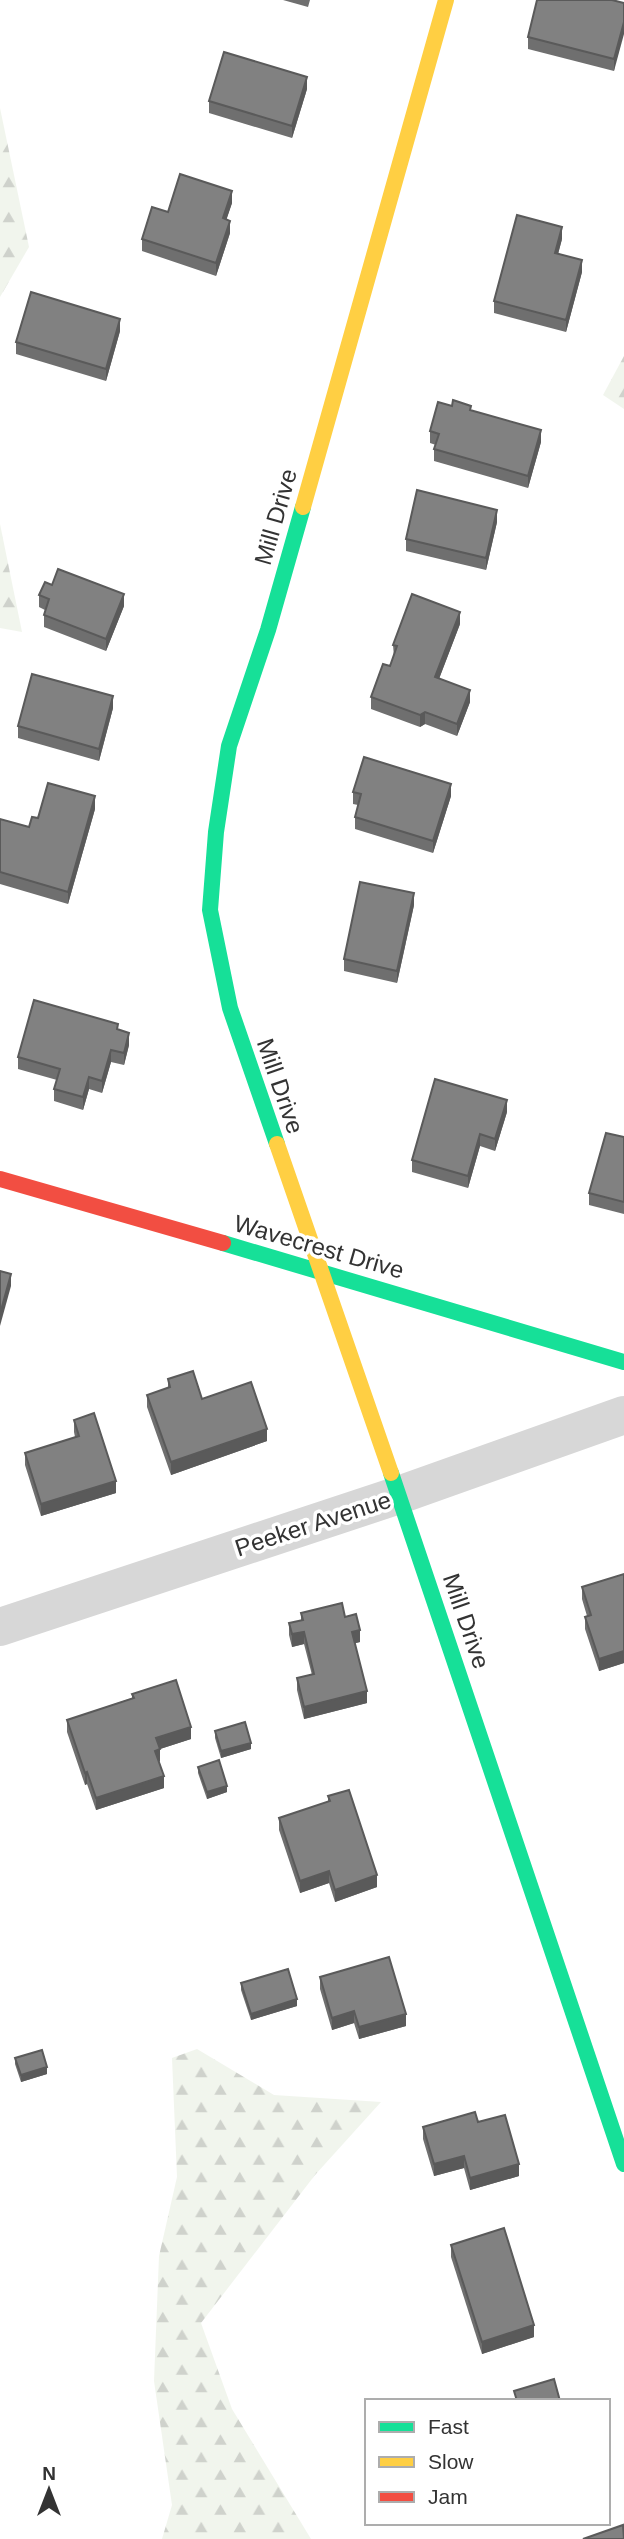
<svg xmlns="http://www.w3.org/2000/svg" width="624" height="2539" viewBox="0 0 624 2539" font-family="Helvetica,sans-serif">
<defs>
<pattern id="forest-firs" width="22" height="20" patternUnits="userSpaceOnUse" patternTransform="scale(1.75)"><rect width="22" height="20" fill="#f1f5ed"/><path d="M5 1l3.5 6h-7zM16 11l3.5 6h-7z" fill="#cfd2cc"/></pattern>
</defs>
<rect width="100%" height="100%" fill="#fff"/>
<g fill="url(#forest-firs)">
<polygon points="0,108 29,247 0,297"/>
<polygon points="624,356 624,409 603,395"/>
<polygon points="0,524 22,632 0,628"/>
<polygon points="197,2049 274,2095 381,2102 315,2175 201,2323 232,2409 311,2539 162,2539 172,2505 154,2381 159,2256 177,2177 172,2058"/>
</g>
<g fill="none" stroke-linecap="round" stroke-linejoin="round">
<polyline stroke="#d7d7d7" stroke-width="38" points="0,1627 399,1495 624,1415"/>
<g stroke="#16e098" stroke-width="16">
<polyline points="277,1144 230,1008 210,910 216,832 229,746 268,630 303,507"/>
<polyline points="223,1243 624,1362"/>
<polyline points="391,1473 624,2164"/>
</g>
<g stroke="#ffcf43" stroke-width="16">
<polyline points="303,507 446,0"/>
<polyline points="277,1144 391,1473"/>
</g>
<polyline stroke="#f24e42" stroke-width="16" points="0,1179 223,1243"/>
</g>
<g fill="#6f6f6f">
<polygon points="283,0 310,0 308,7"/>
<polygon points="624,3 614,71 528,49 528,37"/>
<polygon points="307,89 292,138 209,113 209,101"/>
<polygon points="232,203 226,220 230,233 216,276 142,251 142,239 168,212"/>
<polygon points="562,239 558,254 582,272 566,332 494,313 494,301"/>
<polygon points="120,331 106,381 16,354 16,342"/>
<polygon points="471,410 541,442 528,488 434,461 434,449 436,445 430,443 430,431"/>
<polygon points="497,522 486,570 406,551 406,539"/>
<polygon points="39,595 124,606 106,651 44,627 44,615 45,610 39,607"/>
<polygon points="460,624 439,679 470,702 457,736 425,724 420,727 371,709 371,697 390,666 394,657 393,645"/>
<polygon points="113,708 99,761 18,738 18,726"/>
<polygon points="353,792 451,796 433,853 355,829 355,817 358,805 353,804"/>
<polygon points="95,809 68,904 0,884 0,819 29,827 38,818"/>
<polygon points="414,905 397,983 344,971 344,959"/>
<polygon points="118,1030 129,1045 124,1065 111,1062 102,1093 89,1089 83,1110 54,1101 54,1089 57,1080 18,1069 18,1057"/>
<polygon points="507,1112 495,1151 480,1146 468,1188 412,1172 412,1160"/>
<polygon points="624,1137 624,1214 589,1205 589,1193"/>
<polygon points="168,1379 267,1441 171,1475 147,1407 147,1395 168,1388"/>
<polygon points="74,1420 116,1493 41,1516 25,1465 25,1453 75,1437 74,1432"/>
<polygon points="624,1574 624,1663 599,1671 585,1629 585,1617 587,1616 582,1599 582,1587"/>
<polygon points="301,1613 345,1617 360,1642 355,1643 367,1703 304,1719 297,1690 297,1678 312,1675 304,1644 292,1647 289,1635 289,1623 301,1620"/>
<polygon points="132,1694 191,1739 160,1749 160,1761 159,1762 164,1788 96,1810 87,1784 85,1785 67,1732 67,1720 132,1698"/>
<polygon points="215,1731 251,1749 221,1758 215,1738"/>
<polygon points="198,1767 227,1792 207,1799 198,1773"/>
<polygon points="328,1796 377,1887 335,1902 329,1883 300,1893 279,1830 279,1818 328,1802"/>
<polygon points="320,1977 406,2026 359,2039 354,2023 332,2030 320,1989"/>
<polygon points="241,1983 297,2006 251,2020 241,1990"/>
<polygon points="15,2058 47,2074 21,2082 15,2064"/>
<polygon points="478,2122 519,2176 470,2190 464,2168 434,2176 423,2139 423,2127"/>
<polygon points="451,2245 534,2337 482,2354 451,2257"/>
</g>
<g fill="#5a5a5a">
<polygon points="624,22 624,34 614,71 614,59"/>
<polygon points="307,77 307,89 292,138 292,126"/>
<polygon points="232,191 232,203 223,230 223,218"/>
<polygon points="230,221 230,233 216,276 216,263"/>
<polygon points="562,227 562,239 555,265 555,253"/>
<polygon points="582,260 582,272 566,332 566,320"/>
<polygon points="120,319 120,331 106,381 106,369"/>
<polygon points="541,430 541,442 528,488 528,476"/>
<polygon points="497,510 497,522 486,570 486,558"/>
<polygon points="124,594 124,606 106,651 106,639"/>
<polygon points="460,612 460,624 435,689 435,677"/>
<polygon points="470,690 470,702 457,736 457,724"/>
<polygon points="113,696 113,708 99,761 99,749"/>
<polygon points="425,712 425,724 420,727 420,715"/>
<polygon points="451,784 451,796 433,853 433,841"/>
<polygon points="95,796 95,809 68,904 68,892"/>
<polygon points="414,893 414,905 397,983 397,971"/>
<polygon points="129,1033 129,1045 124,1065 124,1053"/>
<polygon points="111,1050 111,1062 102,1093 102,1081"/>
<polygon points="89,1077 89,1089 83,1110 83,1097"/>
<polygon points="507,1100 507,1112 495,1151 495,1139"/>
<polygon points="480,1134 480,1146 468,1188 468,1176"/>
<polygon points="11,1274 11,1286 0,1326 0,1314"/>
<polygon points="267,1429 267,1441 171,1475 171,1462"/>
<polygon points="116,1481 116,1493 41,1516 41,1504"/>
<polygon points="360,1630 360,1642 352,1644 352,1632"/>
<polygon points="304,1632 304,1644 292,1647 292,1634"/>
<polygon points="624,1651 624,1663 599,1671 599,1659"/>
<polygon points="367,1691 367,1703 304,1719 304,1707"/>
<polygon points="191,1727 191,1739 160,1749 160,1761 155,1763 156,1738"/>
<polygon points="251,1743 251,1749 221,1758 221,1751"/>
<polygon points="87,1772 87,1784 85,1785 85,1773"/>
<polygon points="164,1776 164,1788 96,1810 96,1798"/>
<polygon points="227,1786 227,1792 207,1799 207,1792"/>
<polygon points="329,1871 329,1883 300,1893 300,1881"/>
<polygon points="377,1875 377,1887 335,1902 335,1890"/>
<polygon points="297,1999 297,2006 251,2020 251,2014"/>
<polygon points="354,2011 354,2023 332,2030 332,2018"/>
<polygon points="406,2014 406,2026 359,2039 359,2027"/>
<polygon points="47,2067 47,2074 21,2082 21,2075"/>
<polygon points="464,2156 464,2168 434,2176 434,2164"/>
<polygon points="519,2164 519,2176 470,2190 470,2178"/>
<polygon points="534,2325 534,2337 482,2354 482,2342"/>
</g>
<g fill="#818181" stroke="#5a5a5a" stroke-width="2">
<polygon points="537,0 612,0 624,3 624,22 614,59 528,37"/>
<polygon points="224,52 307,77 292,126 209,101"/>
<polygon points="180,174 232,191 223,218 230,221 216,263 142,239 152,207 168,212"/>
<polygon points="517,215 562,227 555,253 582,260 566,320 494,301"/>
<polygon points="31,292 120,319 106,369 16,342"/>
<polygon points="453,400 471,406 470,410 541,430 528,476 434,449 439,434 430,431 438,402 452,406"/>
<polygon points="417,490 497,510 486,558 406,539"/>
<polygon points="58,569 124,594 106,639 44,615 49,599 39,595 45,582 52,585"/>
<polygon points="412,594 460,612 435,677 470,690 457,724 425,712 420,715 371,697 383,664 390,666 397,646 393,645"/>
<polygon points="32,674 113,696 99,749 18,726"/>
<polygon points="364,757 451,784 433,841 355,817 361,794 353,792"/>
<polygon points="48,783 95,796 68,892 0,872 0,819 29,827 32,817 38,818"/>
<polygon points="360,882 414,893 397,971 344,959"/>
<polygon points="34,1000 118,1024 117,1029 129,1033 124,1053 111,1050 102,1081 89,1077 83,1097 54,1089 60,1069 18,1057"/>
<polygon points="435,1079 507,1100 495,1139 480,1134 468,1176 412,1160"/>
<polygon points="606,1133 624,1137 624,1202 589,1193"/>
<polygon points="0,1271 11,1274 0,1314"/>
<polygon points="193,1371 202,1399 251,1382 267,1429 171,1462 147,1395 170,1387 168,1379"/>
<polygon points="94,1413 116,1481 41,1504 25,1453 79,1436 74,1420"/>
<polygon points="624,1574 624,1651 599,1659 585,1617 591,1615 582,1587"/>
<polygon points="342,1603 345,1617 356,1614 360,1630 352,1632 367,1691 304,1707 297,1678 314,1674 304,1632 292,1634 289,1623 303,1620 301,1613"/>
<polygon points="176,1680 191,1727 156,1738 160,1749 155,1751 164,1776 96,1798 87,1772 85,1773 67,1720 134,1698 132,1694"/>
<polygon points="245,1722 251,1743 221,1751 215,1731"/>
<polygon points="219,1760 227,1786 207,1792 198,1767"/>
<polygon points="349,1790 377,1875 335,1890 329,1871 300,1881 279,1818 330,1801 328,1796"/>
<polygon points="389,1957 406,2014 359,2027 354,2011 332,2018 320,1977"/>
<polygon points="288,1969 297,1999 251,2014 241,1983"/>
<polygon points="42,2050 47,2067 21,2075 15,2058"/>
<polygon points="475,2112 478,2122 505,2115 519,2164 470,2178 464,2156 434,2164 423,2127"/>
<polygon points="504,2228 534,2325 482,2342 451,2245"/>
<polygon points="554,2379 560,2401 517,2401 514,2391"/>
<polygon points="623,2525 624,2539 583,2539"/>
</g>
<g text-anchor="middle" stroke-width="7" stroke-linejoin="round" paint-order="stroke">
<g font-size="24" fill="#333" stroke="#fff">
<text transform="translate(276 517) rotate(-74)" y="8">Mill Drive</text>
<text transform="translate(280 1086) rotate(71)" y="8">Mill Drive</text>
<text transform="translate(319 1247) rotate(16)" y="8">Wavecrest Drive</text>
<text transform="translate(313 1524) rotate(-18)" y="8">Peeker Avenue</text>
<text transform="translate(466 1621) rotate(71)" y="8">Mill Drive</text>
</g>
</g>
<rect x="365" y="2399" width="245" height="126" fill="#ffffff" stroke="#adadad" stroke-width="2"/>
<rect x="379" y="2422" width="35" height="10" fill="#16e098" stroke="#adadad" stroke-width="2"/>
<text x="428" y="2434" font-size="21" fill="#333333">Fast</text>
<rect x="379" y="2457" width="35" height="10" fill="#ffcf43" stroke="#adadad" stroke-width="2"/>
<text x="428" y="2469" font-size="21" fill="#333333">Slow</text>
<rect x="379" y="2492" width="35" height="10" fill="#f24e42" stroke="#adadad" stroke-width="2"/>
<text x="428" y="2504" font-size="21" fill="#333333">Jam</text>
<g transform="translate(49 2490)" stroke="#ffffff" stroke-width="5" paint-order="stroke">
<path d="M0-5L12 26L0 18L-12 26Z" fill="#333333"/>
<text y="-10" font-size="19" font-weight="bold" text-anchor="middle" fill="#333333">N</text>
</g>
</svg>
